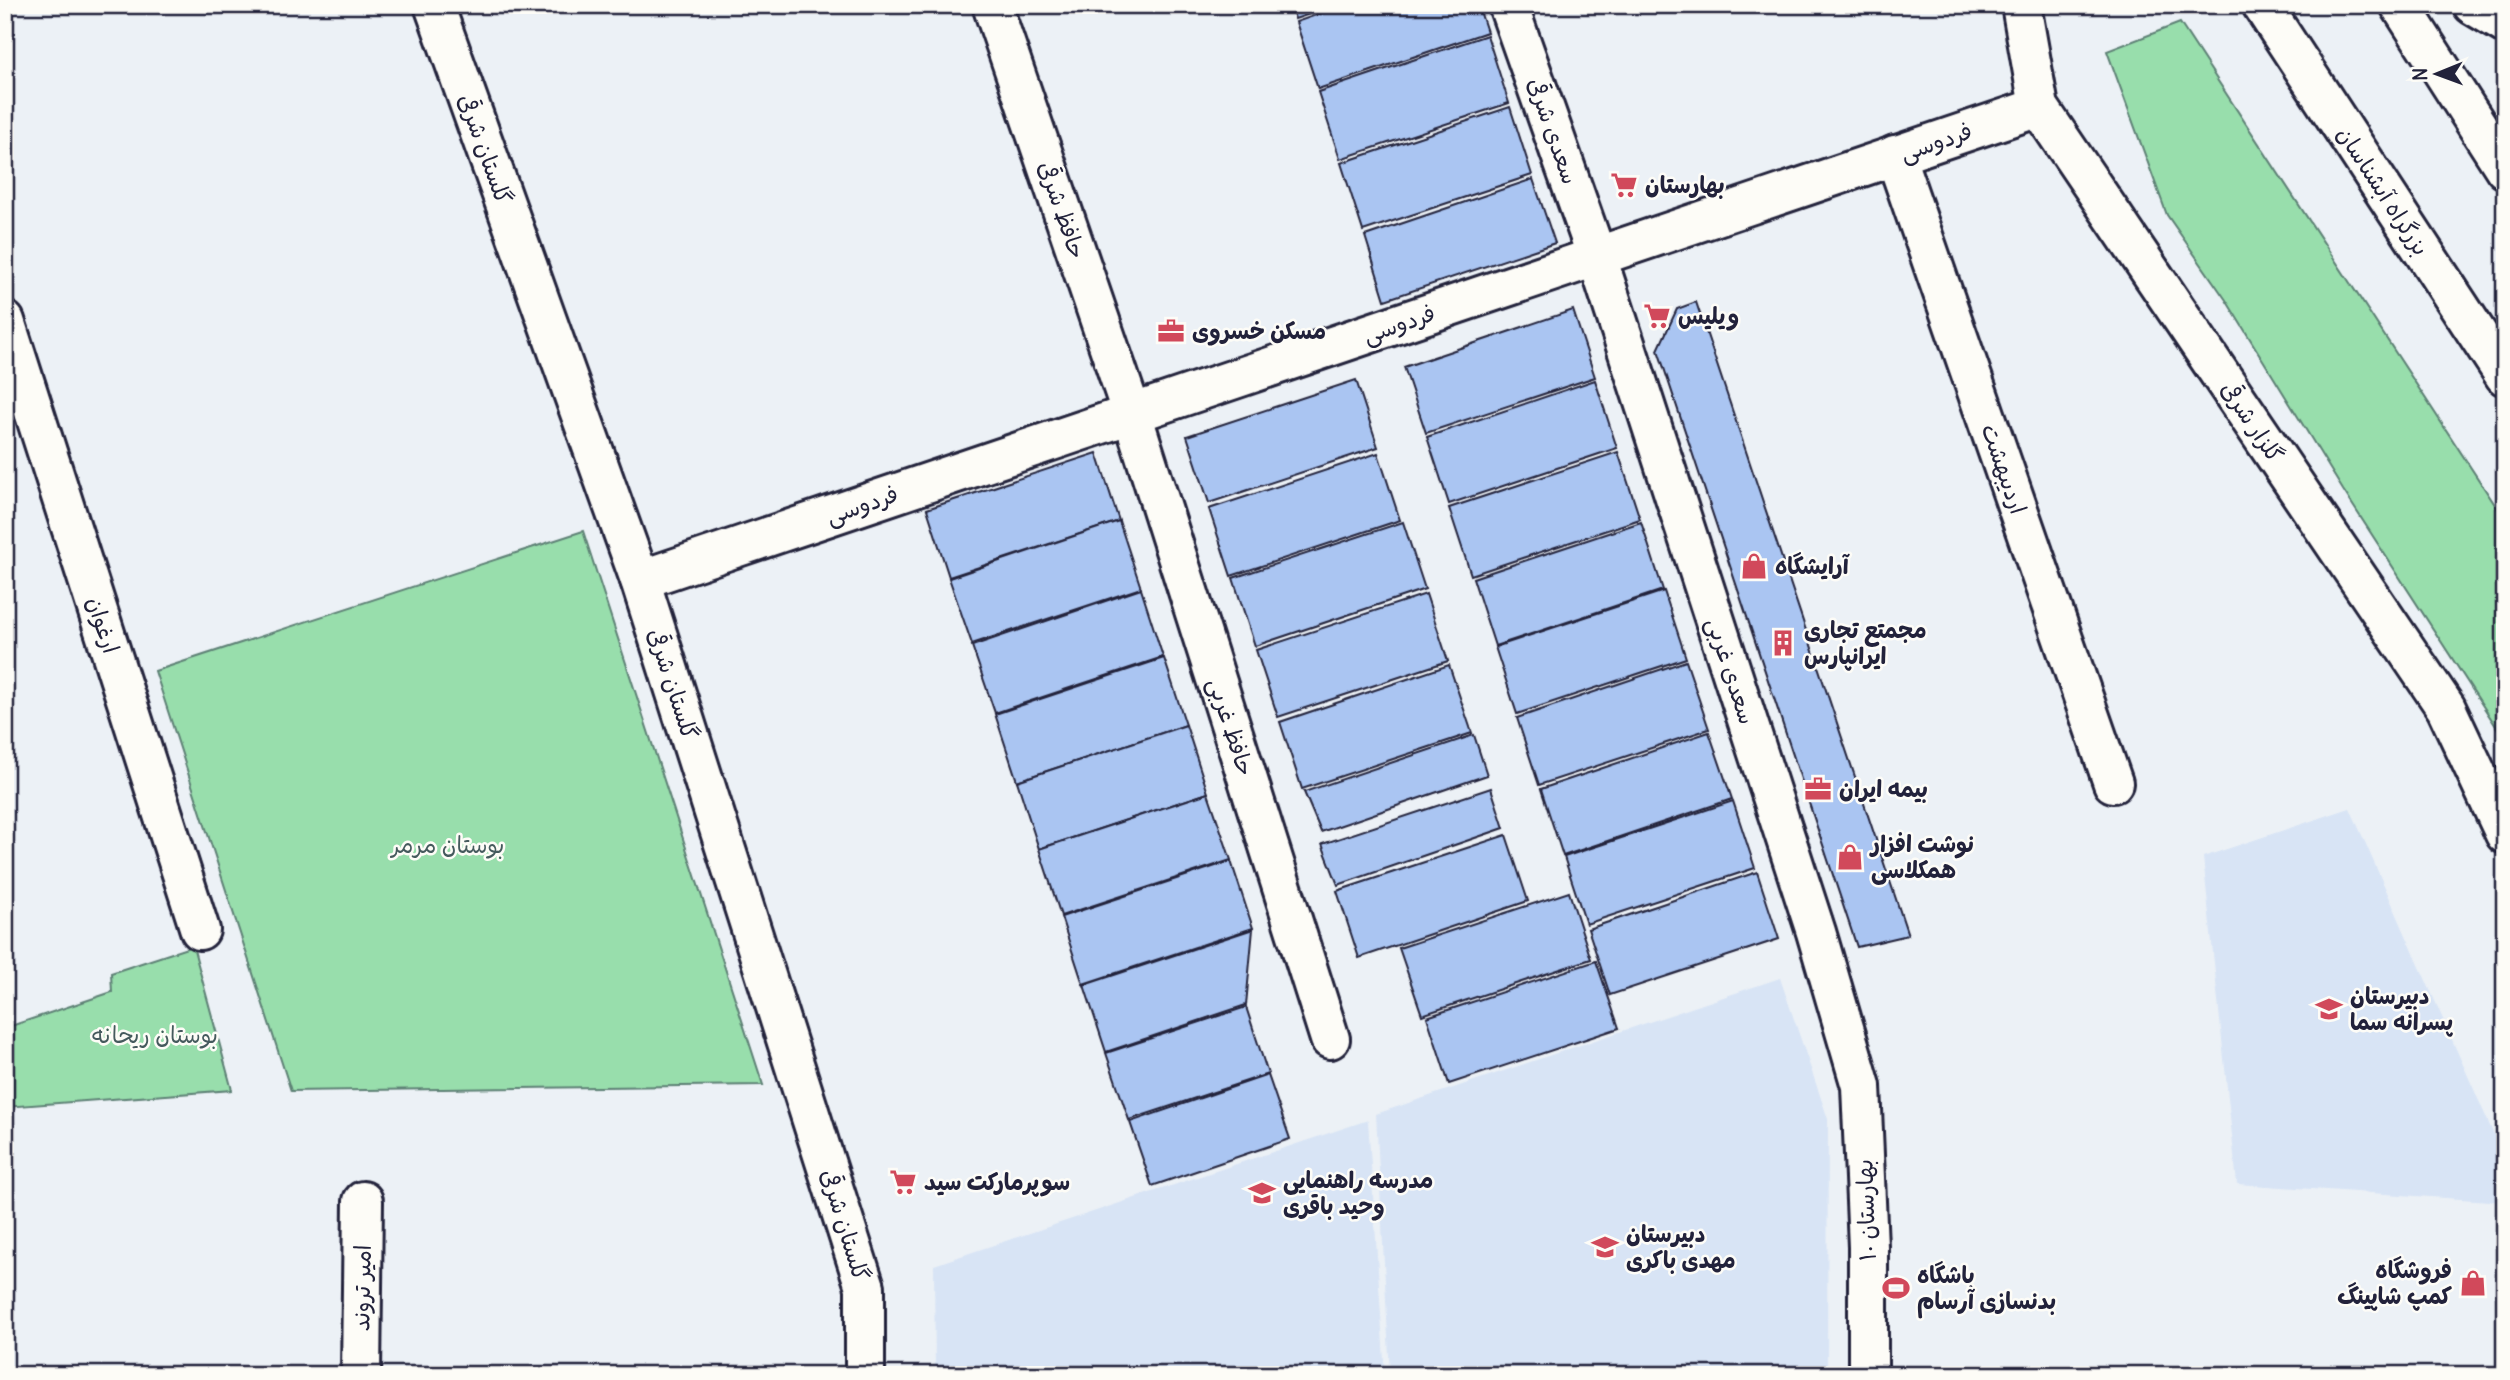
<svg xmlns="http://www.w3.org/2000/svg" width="2510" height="1380" viewBox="0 0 2510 1380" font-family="Delius,'Playpen Sans Arabic',sans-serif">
<rect width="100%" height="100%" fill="#ecf1f6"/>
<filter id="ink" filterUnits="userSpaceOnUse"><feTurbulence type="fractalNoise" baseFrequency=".0143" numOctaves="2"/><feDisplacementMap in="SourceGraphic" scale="14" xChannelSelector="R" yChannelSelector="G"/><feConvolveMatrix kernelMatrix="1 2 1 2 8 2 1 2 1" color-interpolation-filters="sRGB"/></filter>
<g filter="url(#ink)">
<g fill="#d8e4f5">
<polygon points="2350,808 2505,1160 2505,1202 2237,1184 2203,857"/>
<polygon points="1780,978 1828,1119 1827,1375 1390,1375 1376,1114"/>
<polygon points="1368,1120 1385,1375 935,1375 934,1265"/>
</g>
<g fill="#98deac" stroke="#5d8074" stroke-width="2">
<polygon points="2180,23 2505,520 2505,740 2343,490 2226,300 2167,215 2107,51"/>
<polygon points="583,531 763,1085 291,1091 155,671"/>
<polygon points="193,946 232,1090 5,1107 5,1028 112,992 111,973"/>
</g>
<g fill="#aac5f2" stroke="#22223b" stroke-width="2">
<polygon points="1291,5 1336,5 1295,19"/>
<polygon points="1345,5 1478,5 1487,32 1318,89 1296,22"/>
<polygon points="1487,35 1509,103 1340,159 1318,92"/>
<polygon points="1510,107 1532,175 1363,231 1341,163"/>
<polygon points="1533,179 1555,243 1385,300 1365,236"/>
<polygon points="1696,302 1908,935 1857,947 1658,350 1677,309"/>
<polygon points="1573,310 1595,377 1426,433 1404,367"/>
<polygon points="1356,380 1378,447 1209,503 1187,436"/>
<polygon points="1595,380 1617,448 1449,504 1427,437"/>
<polygon points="1618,452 1640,519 1471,575 1449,508"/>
<polygon points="1097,453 1119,521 949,577 927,509"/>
<polygon points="1378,453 1400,520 1231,576 1209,509"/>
<polygon points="1119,521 1141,588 972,644 949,578"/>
<polygon points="1403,522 1425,589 1255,646 1233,578"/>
<polygon points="1641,522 1663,590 1495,646 1473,578"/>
<polygon points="1141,589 1163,657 995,713 972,646"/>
<polygon points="1664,591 1686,658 1517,714 1495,647"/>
<polygon points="1426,594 1448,661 1278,717 1256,650"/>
<polygon points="1164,658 1186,725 1017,781 995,714"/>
<polygon points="1686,661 1709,729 1539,785 1517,718"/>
<polygon points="1449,665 1472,733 1302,789 1280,722"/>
<polygon points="1186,725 1208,793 1039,849 1017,781"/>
<polygon points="1709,732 1732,799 1563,856 1541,789"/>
<polygon points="1474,735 1487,775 1321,832 1304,792"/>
<polygon points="1491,788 1504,828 1338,885 1322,844"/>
<polygon points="1208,793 1231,860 1061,916 1039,849"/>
<polygon points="1733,801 1755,868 1586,924 1564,857"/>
<polygon points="1506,835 1528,901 1359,958 1337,891"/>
<polygon points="1231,861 1253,928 1083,984 1061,917"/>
<polygon points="1757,872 1779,939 1610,995 1588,929"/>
<polygon points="1569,892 1591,959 1422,1015 1399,948"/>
<polygon points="1253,929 1246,1005 1106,1052 1084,985"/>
<polygon points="1596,961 1619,1028 1449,1084 1427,1017"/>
<polygon points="1246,1007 1268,1074 1129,1120 1106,1053"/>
<polygon points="1268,1075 1290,1139 1152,1186 1130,1122"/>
</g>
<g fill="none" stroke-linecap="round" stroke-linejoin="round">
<g stroke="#22223b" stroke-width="44">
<g id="minor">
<polyline points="992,5 1132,414 1330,1039"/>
<polyline points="1508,5 1597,257 1816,932 1861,1086 1868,1247 1868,1375"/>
<polyline points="2473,5 2505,24"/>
<polyline points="1895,155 2113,783"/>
<polyline points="5,321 200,930"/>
<polyline points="361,1375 363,1201"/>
</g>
</g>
<g stroke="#22223b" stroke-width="44">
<g id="tertiary">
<polyline points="434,5 640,580 865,1287 865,1375"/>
<polyline points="2021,5 2039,107 2446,708 2505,834"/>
<polyline points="640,580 2039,107"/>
</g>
</g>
<g stroke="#22223b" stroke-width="44">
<g id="trunk">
<polyline points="2262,5 2505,376"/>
<polyline points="2400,5 2505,169"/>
</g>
</g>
<use href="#minor" stroke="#fdfcf7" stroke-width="38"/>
<use href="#tertiary" stroke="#fdfcf7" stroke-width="38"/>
<use href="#trunk" stroke="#fdfcf7" stroke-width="38"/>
</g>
</g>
<defs>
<g id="supermarket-bare" transform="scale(2.1)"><path d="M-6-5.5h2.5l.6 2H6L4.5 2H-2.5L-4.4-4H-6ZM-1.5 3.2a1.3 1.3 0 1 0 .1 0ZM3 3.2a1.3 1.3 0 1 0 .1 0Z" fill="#d1495b" stroke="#fdfcf7" stroke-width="2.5" paint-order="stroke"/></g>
<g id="office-bare" transform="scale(2.1)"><path d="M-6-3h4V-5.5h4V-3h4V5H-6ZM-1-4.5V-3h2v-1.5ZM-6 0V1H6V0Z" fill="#d1495b" stroke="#fdfcf7" stroke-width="2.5" paint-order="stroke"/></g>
<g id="shop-bare" transform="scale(2.1)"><path d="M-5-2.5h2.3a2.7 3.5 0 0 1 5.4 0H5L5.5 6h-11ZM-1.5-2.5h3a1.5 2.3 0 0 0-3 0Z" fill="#d1495b" stroke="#fdfcf7" stroke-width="2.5" paint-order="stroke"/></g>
<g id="building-bare" transform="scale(2.1)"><path d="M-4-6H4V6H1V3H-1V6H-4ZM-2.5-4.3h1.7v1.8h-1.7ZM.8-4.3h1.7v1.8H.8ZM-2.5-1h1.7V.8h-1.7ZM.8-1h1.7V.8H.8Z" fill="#d1495b" stroke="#fdfcf7" stroke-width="2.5" paint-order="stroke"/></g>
<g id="school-bare" transform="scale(2.1)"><path d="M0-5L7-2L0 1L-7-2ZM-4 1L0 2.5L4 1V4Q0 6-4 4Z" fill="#d1495b" stroke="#fdfcf7" stroke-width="2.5" paint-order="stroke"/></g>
<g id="stadium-bare" transform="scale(2.1)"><path d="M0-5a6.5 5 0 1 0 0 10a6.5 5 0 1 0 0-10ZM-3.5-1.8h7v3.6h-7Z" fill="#d1495b" stroke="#fdfcf7" stroke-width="2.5" paint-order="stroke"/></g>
</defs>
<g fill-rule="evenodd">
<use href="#supermarket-bare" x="1624" y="185"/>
<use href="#supermarket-bare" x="1657" y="316"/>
<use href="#office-bare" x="1171" y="331"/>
<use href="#shop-bare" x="1754" y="566"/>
<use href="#building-bare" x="1783" y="643"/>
<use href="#office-bare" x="1818" y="789"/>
<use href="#shop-bare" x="1850" y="857"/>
<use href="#school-bare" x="2329" y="1009"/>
<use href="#supermarket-bare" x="903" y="1182"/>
<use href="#school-bare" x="1262" y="1193"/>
<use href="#school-bare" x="1605" y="1247"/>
<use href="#shop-bare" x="2473" y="1283"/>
<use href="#stadium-bare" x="1896" y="1288"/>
</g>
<g text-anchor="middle" stroke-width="5" stroke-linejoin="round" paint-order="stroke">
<g font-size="23" fill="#22223b" stroke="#fdfcf7">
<text transform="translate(1553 131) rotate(71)" y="8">سعدی شرقی</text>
<text transform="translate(1936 142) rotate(-19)" y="8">فردوسی</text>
<text transform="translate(485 149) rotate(70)" y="8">گلستان شرقی</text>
<text transform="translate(2383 191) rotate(57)" y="8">بزرگراه آبشناسان</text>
<text transform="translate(1062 210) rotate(71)" y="8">حافظ شرقی</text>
<text transform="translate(1399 324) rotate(-19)" y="8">فردوسی</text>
<text transform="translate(2252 422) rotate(56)" y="8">گلزار شرقی</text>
<text transform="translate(2004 469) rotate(71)" y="8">اردیبهشت</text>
<text transform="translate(862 505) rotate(-19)" y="8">فردوسی</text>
<text transform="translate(103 625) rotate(72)" y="8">ارغوان</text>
<text transform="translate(1731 671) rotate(72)" y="8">سعدی غربی</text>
<text transform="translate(673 684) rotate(72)" y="8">گلستان شرقی</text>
<text transform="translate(1231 727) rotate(72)" y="8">حافظ غربی</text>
<text transform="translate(1866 1210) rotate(-92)" y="8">بهارستان ۱۰</text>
<text transform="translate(845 1225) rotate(73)" y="8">گلستان شرقی</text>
<text transform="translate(362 1288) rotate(-89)" y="8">امیر تروند</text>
</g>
<g font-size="23" font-weight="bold" fill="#22223b" stroke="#fdfcf7" text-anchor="start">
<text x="1645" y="193">بهارستان</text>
<text x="1678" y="324">ویلیس</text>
<text x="1192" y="339">مسکن خسروی</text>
<text x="1775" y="574">آرایشگاه</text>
<text x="1804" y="638">مجمتع تجاری<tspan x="1804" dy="26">ایرانپارس</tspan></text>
<text x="1839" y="797">بیمه ایران</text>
<text x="1871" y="852">نوشت افزار<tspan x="1871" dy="26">همکلاسی</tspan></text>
<text x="2350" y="1004">دبیرستان<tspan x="2350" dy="26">پسرانه سما</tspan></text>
<text x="1283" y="1188">مدرسه راهنمایی<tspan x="1283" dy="26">وحید باقری</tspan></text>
<text x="924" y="1190">سوپرمارکت سید</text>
<text x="1626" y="1242">دبیرستان<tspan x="1626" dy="26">مهدی باکری</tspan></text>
<text x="2452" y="1278" text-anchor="end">فروشگاه<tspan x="2452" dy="26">کمپ شاپینگ</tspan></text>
<text x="1917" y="1283">باشگاه<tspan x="1917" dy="26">بدنسازی آرسام</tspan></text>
</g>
<g font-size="23" fill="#455a5d" stroke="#fdfcf7">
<text x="448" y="853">بوستان مرمر</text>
<text x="155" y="1043">بوستان ریحانه</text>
</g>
</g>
<rect width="2510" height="1380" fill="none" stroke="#fdfcf7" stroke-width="28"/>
<rect x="14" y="14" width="2482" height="1352" fill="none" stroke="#22223b" stroke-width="2.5" filter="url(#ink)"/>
<g transform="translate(2437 74) rotate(269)" stroke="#fdfcf7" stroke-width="5" paint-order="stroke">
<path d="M0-5L12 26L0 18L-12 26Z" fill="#22223b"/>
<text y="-10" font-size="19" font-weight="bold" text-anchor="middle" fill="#22223b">N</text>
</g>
</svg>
